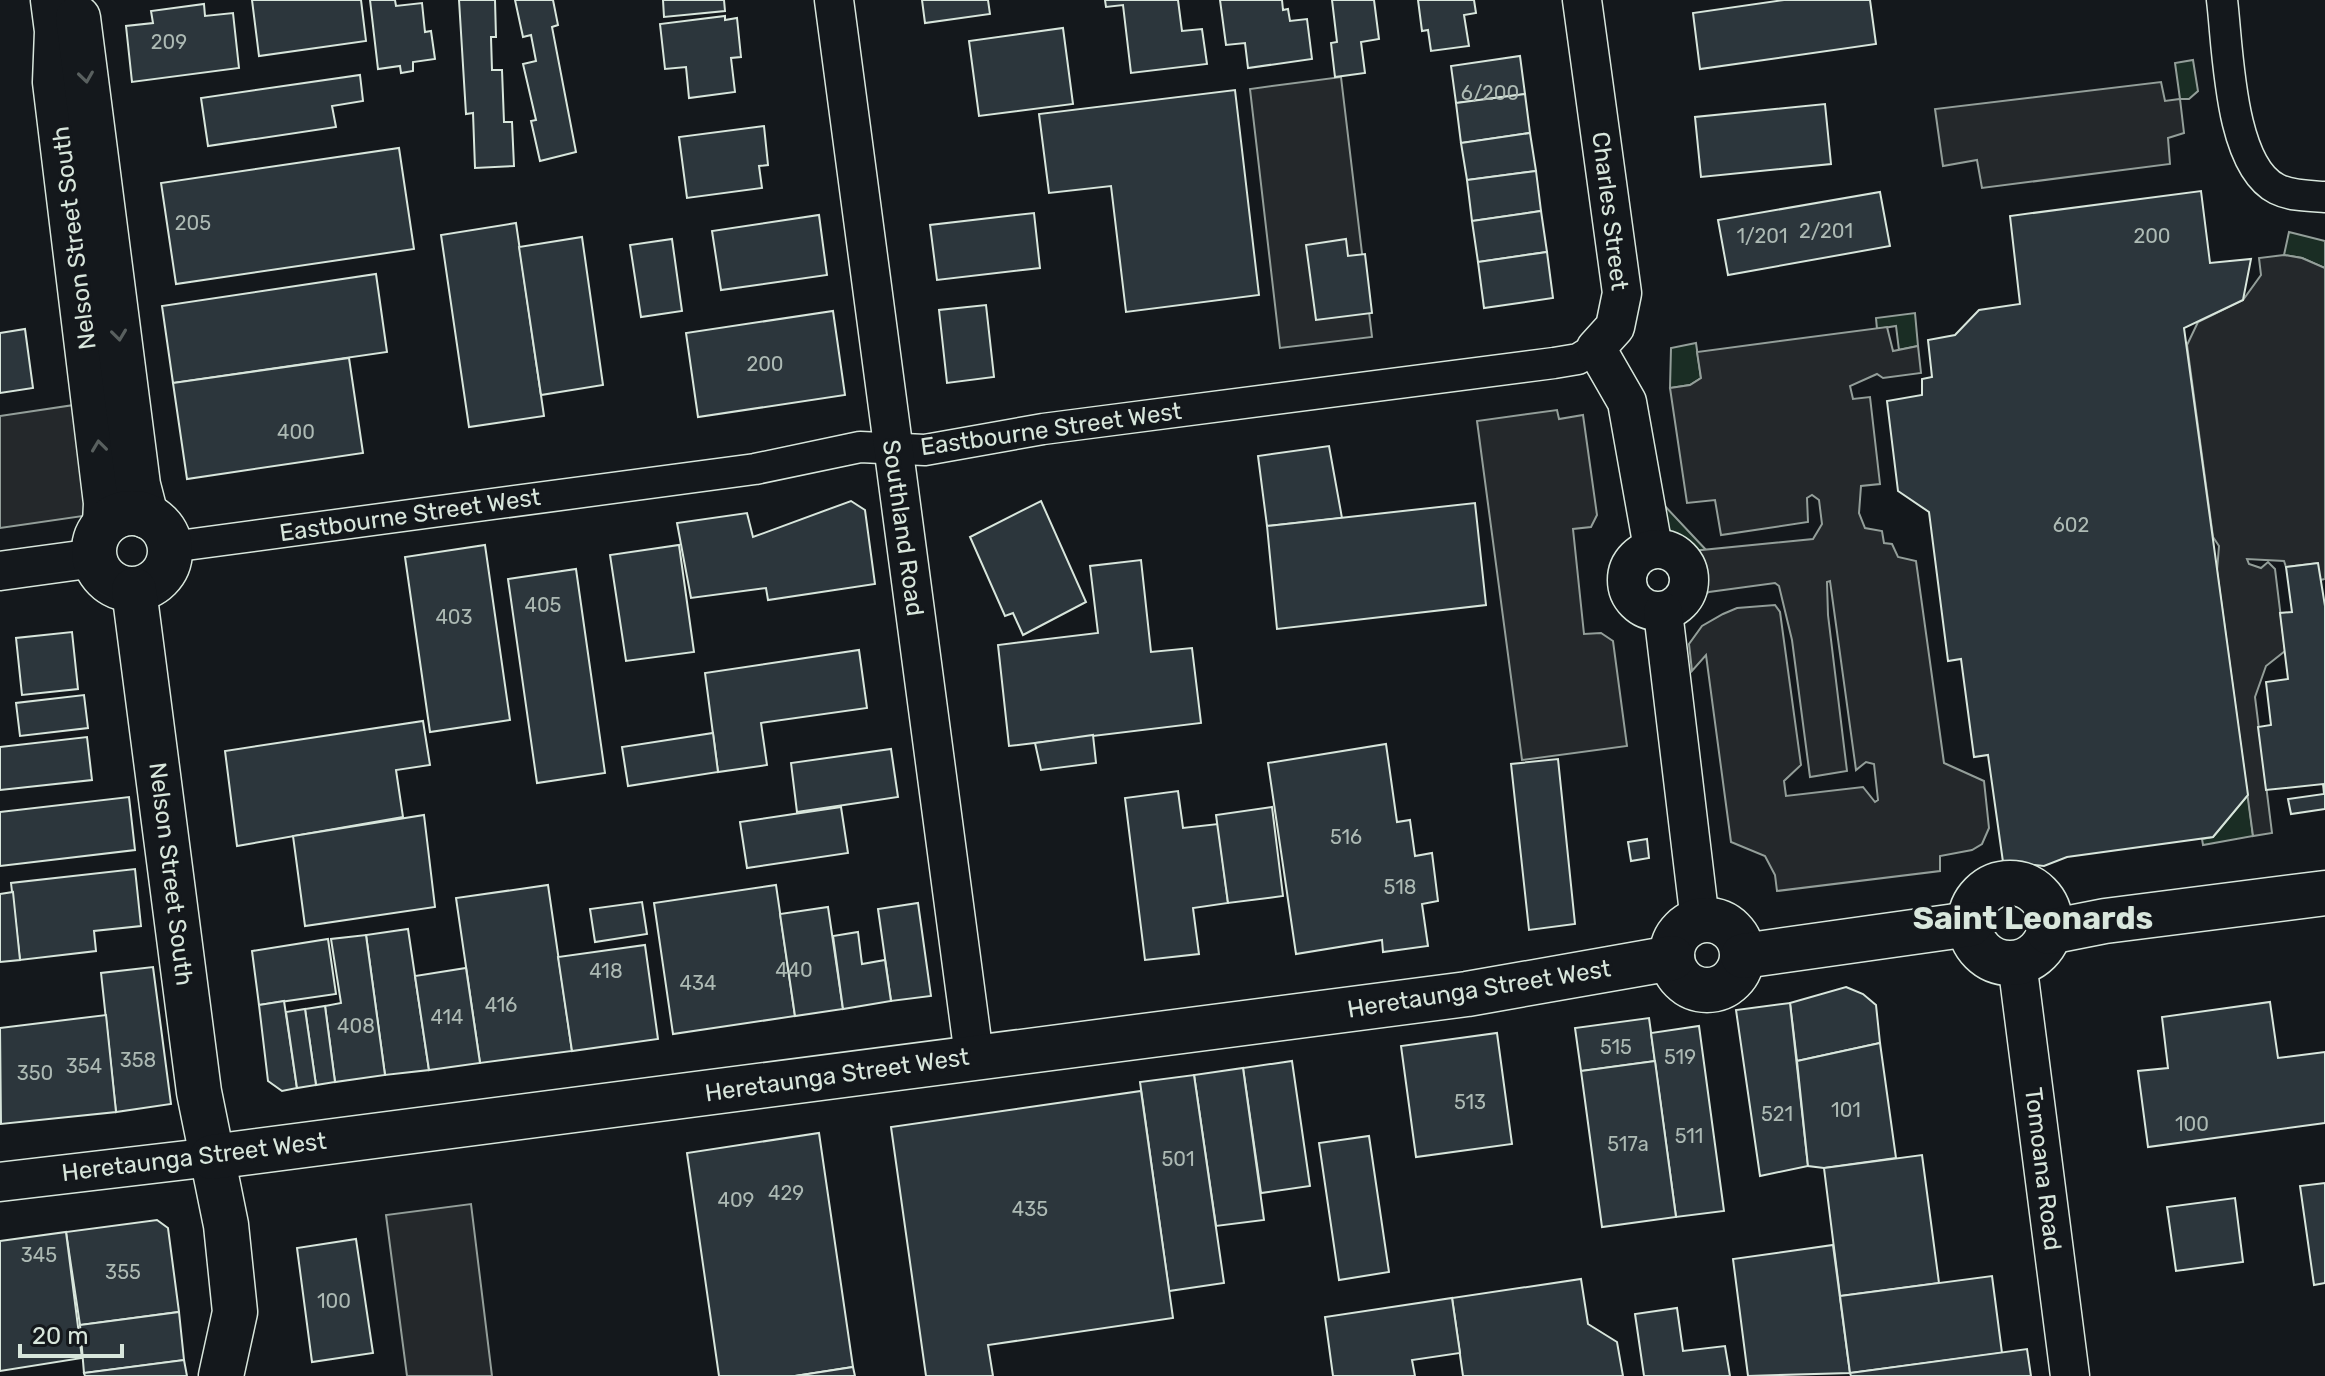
<svg xmlns="http://www.w3.org/2000/svg" width="2325" height="1376" viewBox="0 0 2325 1376" font-family="Rubik,sans-serif">
<rect width="100%" height="100%" fill="#14181c"/>
<g fill="#1a2d24" stroke="#939e99" stroke-width="2">
<polygon points="2193,60 2198,91 2189,99 2180,99 2175,63"/>
<polygon points="2289,232 2325,241 2325,268 2302,258 2284,255"/>
<polygon points="1915,313 1918,346 1899,350 1896,326 1877,329 1876,318"/>
<polygon points="1696,343 1701,378 1690,385 1670,388 1671,348"/>
<path d="M1662,503L1708,552C1675,551 1667,533 1662,503Z"/>
<polygon points="2248,795 2253,836 2203,845 2202,839 2213,837"/>
</g>
<g fill="#24282b" stroke="#939e99" stroke-width="2">
<polygon points="1341,77 1372,337 1280,348 1250,89"/>
<polygon points="2161,82 2165,101 2180,99 2184,133 2168,138 2170,164 1982,188 1977,160 1943,166 1935,109"/>
<polygon points="2284,255 2302,258 2325,268 2325,579 2320,580 2317,563 2286,567 2284,561 2247,559 2249,564 2261,568 2268,562 2275,569 2285,651 2266,666 2255,697 2272,833 2253,836 2217,571 2219,546 2213,537 2187,345 2198,322 2243,300 2261,275 2259,258"/>
<polygon points="1887,327 1893,351 1918,346 1921,373 1883,378 1877,374 1850,386 1853,399 1870,397 1880,484 1861,486 1859,513 1865,528 1882,531 1884,543 1892,544 1898,557 1916,561 1944,763 1984,781 1989,828 1982,844 1972,850 1940,856 1940,871 1777,891 1775,875 1765,856 1731,842 1706,655 1692,671 1689,644 1702,626 1723,614 1737,608 1775,605 1780,612 1801,765 1784,781 1786,796 1863,787 1875,802 1878,800 1874,764 1866,762 1856,770 1830,581 1827,582 1828,615 1847,771 1810,777 1792,640 1779,586 1775,583 1709,592 1701,597 1692,551 1813,539 1822,524 1819,500 1812,495 1807,498 1808,522 1721,535 1715,500 1687,503 1670,388 1690,385 1701,378 1697,352"/>
<polygon points="74,405 90,515 0,528 0,416"/>
<polygon points="1557,410 1559,419 1583,415 1597,515 1591,527 1573,529 1584,634 1601,633 1613,641 1627,746 1522,760 1477,421"/>
<polygon points="471,1204 492,1376 407,1376 386,1215"/>
</g>
<g fill="#2c363c" stroke="#d8e6dc" stroke-width="2">
<polygon points="252,0 361,0 366,41 259,56"/>
<polygon points="370,0 395,0 396,6 422,3 425,32 431,31 435,59 413,62 413,71 401,73 400,66 378,69"/>
<polygon points="459,0 495,0 496,37 491,37 492,70 502,70 504,122 512,122 514,166 475,168 473,113 466,114"/>
<polygon points="515,0 553,0 558,25 552,27 576,152 540,161 531,121 536,120 523,64 536,61 531,35 523,37"/>
<polygon points="663,0 724,0 725,11 664,17"/>
<polygon points="922,0 988,0 990,14 925,23"/>
<polygon points="1105,0 1178,0 1182,31 1202,29 1207,64 1131,73 1123,5 1106,7"/>
<polygon points="1220,0 1282,0 1283,10 1288,9 1290,21 1307,19 1312,59 1248,68 1245,43 1226,45"/>
<polygon points="1332,0 1374,0 1379,39 1361,42 1365,73 1335,77 1331,43 1337,42"/>
<polygon points="1418,0 1474,0 1476,13 1464,15 1469,46 1431,51 1428,30 1422,31"/>
<polygon points="1784,0 1870,0 1876,44 1700,69 1693,13"/>
<polygon points="204,4 205,16 233,13 239,68 132,82 126,26 153,23 151,11"/>
<polygon points="725,16 725,20 737,18 741,57 731,58 735,92 689,98 686,67 665,69 660,24"/>
<polygon points="1063,28 1073,104 979,116 969,41"/>
<polygon points="1520,56 1525,94 1456,103 1451,66"/>
<polygon points="360,75 363,101 332,106 336,127 208,146 201,98"/>
<polygon points="1235,90 1259,295 1126,312 1111,186 1049,193 1039,114"/>
<polygon points="1525,94 1530,133 1461,143 1456,103"/>
<polygon points="1825,104 1831,164 1701,177 1695,117"/>
<polygon points="764,126 768,165 759,166 762,188 687,198 679,137"/>
<polygon points="1530,133 1536,171 1467,180 1461,143"/>
<polygon points="399,148 414,249 176,284 161,183"/>
<polygon points="1536,171 1541,211 1472,221 1467,180"/>
<polygon points="2201,191 2210,263 2251,259 2243,300 2184,328 2248,795 2213,837 2067,857 2044,866 2003,862 1988,755 1974,757 1961,659 1948,661 1929,512 1898,491 1887,401 1922,395 1922,379 1932,377 1928,340 1955,335 1979,310 2020,304 2010,216"/>
<polygon points="1880,192 1890,246 1728,275 1718,220"/>
<polygon points="1541,211 1547,252 1478,262 1472,221"/>
<polygon points="1034,213 1040,268 937,280 930,225"/>
<polygon points="819,215 827,275 721,290 712,231"/>
<polygon points="516,223 544,416 469,427 441,235"/>
<polygon points="582,237 603,385 541,395 519,247"/>
<polygon points="672,239 682,311 641,317 630,245"/>
<polygon points="1346,239 1348,256 1365,254 1372,313 1316,320 1306,245"/>
<polygon points="1547,252 1553,298 1484,308 1478,262"/>
<polygon points="376,274 387,352 173,383 162,306"/>
<polygon points="986,305 994,377 947,383 939,310"/>
<polygon points="833,311 845,395 698,417 686,333"/>
<polygon points="25,329 33,388 0,393 0,333"/>
<polygon points="349,358 363,453 187,479 173,383"/>
<polygon points="1329,446 1342,518 1267,526 1258,456"/>
<polygon points="851,501 865,510 875,584 768,600 766,588 691,598 677,523 747,513 753,537"/>
<polygon points="1041,501 1086,602 1023,635 1013,613 1005,616 970,537"/>
<polygon points="1475,503 1486,605 1277,629 1267,526"/>
<polygon points="485,545 510,720 430,732 405,557"/>
<polygon points="679,545 694,652 626,661 610,555"/>
<polygon points="1141,560 1151,652 1192,648 1201,723 1009,746 998,645 1098,633 1090,566"/>
<polygon points="2318,563 2325,606 2325,809 2291,814 2288,799 2324,794 2323,784 2266,790 2258,727 2271,725 2266,682 2288,679 2280,613 2292,612 2286,567"/>
<polygon points="576,569 605,773 537,783 508,579"/>
<polygon points="72,632 78,689 22,695 16,638"/>
<polygon points="859,650 867,708 761,723 767,765 718,772 705,673"/>
<polygon points="84,695 88,728 20,736 16,703"/>
<polygon points="423,721 430,765 396,770 403,817 237,846 225,751"/>
<polygon points="713,733 718,772 628,786 622,747"/>
<polygon points="1093,735 1096,763 1041,770 1035,743"/>
<polygon points="87,737 92,780 0,790 0,747"/>
<polygon points="1386,744 1397,822 1410,820 1415,856 1432,853 1438,901 1422,904 1428,946 1383,952 1382,940 1296,954 1268,763"/>
<polygon points="891,749 898,797 797,812 791,763"/>
<polygon points="1558,759 1575,924 1529,930 1511,764"/>
<polygon points="1178,791 1183,828 1218,824 1228,903 1193,908 1199,954 1145,960 1125,798"/>
<polygon points="129,797 135,850 0,866 0,812"/>
<polygon points="841,807 848,853 747,868 740,822"/>
<polygon points="1272,807 1283,896 1228,903 1216,815"/>
<polygon points="424,815 435,907 305,926 293,836"/>
<polygon points="1647,839 1649,858 1631,861 1628,842"/>
<polygon points="135,869 141,926 94,931 96,951 20,960 11,883"/>
<polygon points="548,885 572,1051 480,1063 456,898"/>
<polygon points="776,885 795,1016 673,1034 654,903"/>
<polygon points="13,892 20,960 0,962 0,894"/>
<polygon points="642,902 647,934 595,942 590,909"/>
<polygon points="918,903 931,996 891,1001 878,909"/>
<polygon points="828,907 843,1009 795,1016 780,914"/>
<polygon points="408,929 429,1070 385,1075 366,935"/>
<polygon points="858,932 862,964 885,960 891,1001 843,1009 833,936"/>
<polygon points="366,935 385,1075 335,1082 325,1006 341,1003 331,939"/>
<polygon points="328,939 336,994 259,1005 252,951"/>
<polygon points="645,945 658,1039 572,1051 558,957"/>
<polygon points="153,967 171,1104 116,1112 101,973"/>
<polygon points="466,968 480,1063 429,1070 415,976"/>
<polygon points="1846,987 1863,994 1876,1005 1880,1043 1797,1061 1790,1003"/>
<polygon points="284,1001 297,1088 282,1091 268,1081 259,1005"/>
<polygon points="2270,1002 2278,1058 2325,1052 2325,1123 2148,1147 2138,1071 2168,1068 2162,1017"/>
<polygon points="1790,1003 1808,1166 1760,1176 1736,1010"/>
<polygon points="325,1006 335,1082 316,1085 305,1009"/>
<polygon points="305,1009 316,1085 297,1088 286,1012"/>
<polygon points="106,1015 116,1112 1,1124 0,1028"/>
<polygon points="1649,1018 1655,1061 1581,1071 1575,1028"/>
<polygon points="1699,1026 1724,1211 1676,1217 1651,1033"/>
<polygon points="1497,1033 1512,1144 1416,1157 1401,1046"/>
<polygon points="1880,1043 1896,1158 1824,1168 1808,1166 1797,1061"/>
<polygon points="1292,1061 1310,1186 1261,1193 1243,1068"/>
<polygon points="1655,1061 1676,1217 1602,1227 1581,1071"/>
<polygon points="1243,1068 1264,1220 1216,1226 1194,1075"/>
<polygon points="1194,1075 1224,1283 1169,1291 1140,1082"/>
<polygon points="1141,1091 1173,1318 988,1345 993,1376 926,1376 891,1127"/>
<polygon points="819,1133 853,1367 795,1376 719,1376 687,1153"/>
<polygon points="1369,1136 1389,1272 1339,1280 1319,1143"/>
<polygon points="1922,1155 1939,1283 1840,1296 1824,1168"/>
<polygon points="2325,1183 2325,1283 2314,1285 2300,1186"/>
<polygon points="2235,1198 2243,1262 2176,1271 2167,1207"/>
<polygon points="157,1220 168,1228 179,1312 80,1325 66,1232"/>
<polygon points="66,1232 82,1358 0,1371 0,1241"/>
<polygon points="356,1239 373,1353 312,1362 297,1248"/>
<polygon points="1833,1245 1850,1373 1748,1376 1733,1259"/>
<polygon points="1992,1276 2002,1353 1850,1373 1840,1296"/>
<polygon points="1581,1279 1588,1324 1617,1342 1623,1376 1463,1376 1452,1298"/>
<polygon points="1452,1298 1460,1353 1412,1360 1415,1376 1333,1376 1325,1317"/>
<polygon points="1677,1308 1683,1351 1725,1346 1730,1376 1644,1376 1635,1314"/>
<polygon points="179,1312 184,1360 84,1373 80,1325"/>
<polygon points="2027,1349 2031,1376 1851,1376 1850,1373"/>
<polygon points="184,1360 187,1376 85,1376 84,1373"/>
<polygon points="853,1367 855,1376 795,1376"/>
</g>
<g fill="none" stroke-linecap="round" stroke-linejoin="round">
<g stroke="#d8e6dc" stroke-width="33">
<g id="minor">
<path d="M2222,0C2228,48 2229,165 2277,189C2291,196 2310,196 2325,197"/>
<polyline points="171,547 755,469 860,447 925,450 1043,429 1554,363 1578,359 1596,348"/>
</g>
</g>
<g stroke="#d8e6dc" stroke-width="41">
<g id="tertiary">
<polyline points="834,0 974,1056"/>
<polyline points="1582,0 1622,293 1615,327 1596,348 1627,402 1653,548"/>
<circle cx="1658" cy="580" r="31"/>
<polyline points="0,571 95,558"/>
<polyline points="1663,612 1700,921"/>
<polyline points="2017,962 2070,1376"/>
<polyline points="0,1182 212,1157"/>
</g>
</g>
<g stroke="#d8e6dc" stroke-width="47">
<g id="secondary">
<polyline points="53,0 57,31 55,82 106,503 105,524"/>
<polyline points="78,18 138,485 146,516"/>
<circle cx="132" cy="551" r="38"/>
<polyline points="134,590 199,1092 226,1225 235,1312 221,1376"/>
<circle cx="2010" cy="923" r="40"/>
<circle cx="1707" cy="955" r="35"/>
<polyline points="2049,932 2105,921 2325,893"/>
<polyline points="1743,956 1970,924"/>
<polyline points="212,1157 1467,994 1672,958"/>
</g>
</g>
<use href="#minor" stroke="#14181c" stroke-width="30"/>
<use href="#tertiary" stroke="#14181c" stroke-width="38"/>
<use href="#secondary" stroke="#14181c" stroke-width="44"/>
</g>
<defs><path id="oneway-chevron" d="M-2-3.5L2.5 0L-2 3.5" fill="none" stroke-width="1.6" stroke-linecap="round" stroke-linejoin="round" transform="scale(2)"/></defs>
<g stroke="#59605f">
<use href="#oneway-chevron" transform="translate(86 77) rotate(82)"/>
<use href="#oneway-chevron" transform="translate(119 335) rotate(83)"/>
<use href="#oneway-chevron" transform="translate(99 446) rotate(-97)"/>
</g>
<g text-anchor="middle" stroke-width="6" stroke-linejoin="round" paint-order="stroke">
<g font-size="20" fill="#adbab4">
<text x="169" y="49">209</text>
<text x="1490" y="100">6/200</text>
<text x="193" y="230">205</text>
<text x="1826" y="238">2/201</text>
<text x="1762" y="243">1/201</text>
<text x="2152" y="243">200</text>
<text x="765" y="371">200</text>
<text x="296" y="439">400</text>
<text x="2071" y="532">602</text>
<text x="543" y="612">405</text>
<text x="454" y="624">403</text>
<text x="1346" y="844">516</text>
<text x="1400" y="894">518</text>
<text x="794" y="977">440</text>
<text x="606" y="978">418</text>
<text x="698" y="990">434</text>
<text x="501" y="1012">416</text>
<text x="447" y="1024">414</text>
<text x="356" y="1033">408</text>
<text x="1616" y="1054">515</text>
<text x="1680" y="1064">519</text>
<text x="138" y="1067">358</text>
<text x="84" y="1073">354</text>
<text x="35" y="1080">350</text>
<text x="1470" y="1109">513</text>
<text x="1846" y="1117">101</text>
<text x="1777" y="1121">521</text>
<text x="2192" y="1131">100</text>
<text x="1689" y="1143">511</text>
<text x="1628" y="1151">517a</text>
<text x="1178" y="1166">501</text>
<text x="786" y="1200">429</text>
<text x="736" y="1207">409</text>
<text x="1030" y="1216">435</text>
<text x="39" y="1262">345</text>
<text x="123" y="1279">355</text>
<text x="334" y="1308">100</text>
</g>
<g font-size="24" fill="#d8e6dc" stroke="#14181c">
<text transform="translate(1610 211) rotate(83)" y="8">Charles Street</text>
<text transform="translate(74 238) rotate(-97)" y="8">Nelson Street South</text>
<text transform="translate(1051 429) rotate(-8)" y="8">Eastbourne Street West</text>
<text transform="translate(410 515) rotate(-8)" y="8">Eastbourne Street West</text>
<text transform="translate(903 528) rotate(82)" y="8">Southland Road</text>
<text transform="translate(171 874) rotate(83)" y="8">Nelson Street South</text>
<text transform="translate(1479 989) rotate(-9)" y="8">Heretaunga Street West</text>
<text transform="translate(837 1075) rotate(-8)" y="8">Heretaunga Street West</text>
<text transform="translate(194 1157) rotate(-7)" y="8">Heretaunga Street West</text>
<text transform="translate(2043 1169) rotate(83)" y="8">Tomoana Road</text>
</g>
<g font-size="32" font-weight="bold" fill="#d8e6dc" stroke="#14181c">
<text x="2033" y="929">Saint Leonards</text>
</g>
</g>
<path d="M20 1344v12h102v-12" fill="none" stroke="#d8e6dc" stroke-width="4"/>
<text x="32" y="1344" font-size="24" fill="#d8e6dc" stroke="#14181c" stroke-width="6" paint-order="stroke">20 m</text>
</svg>
